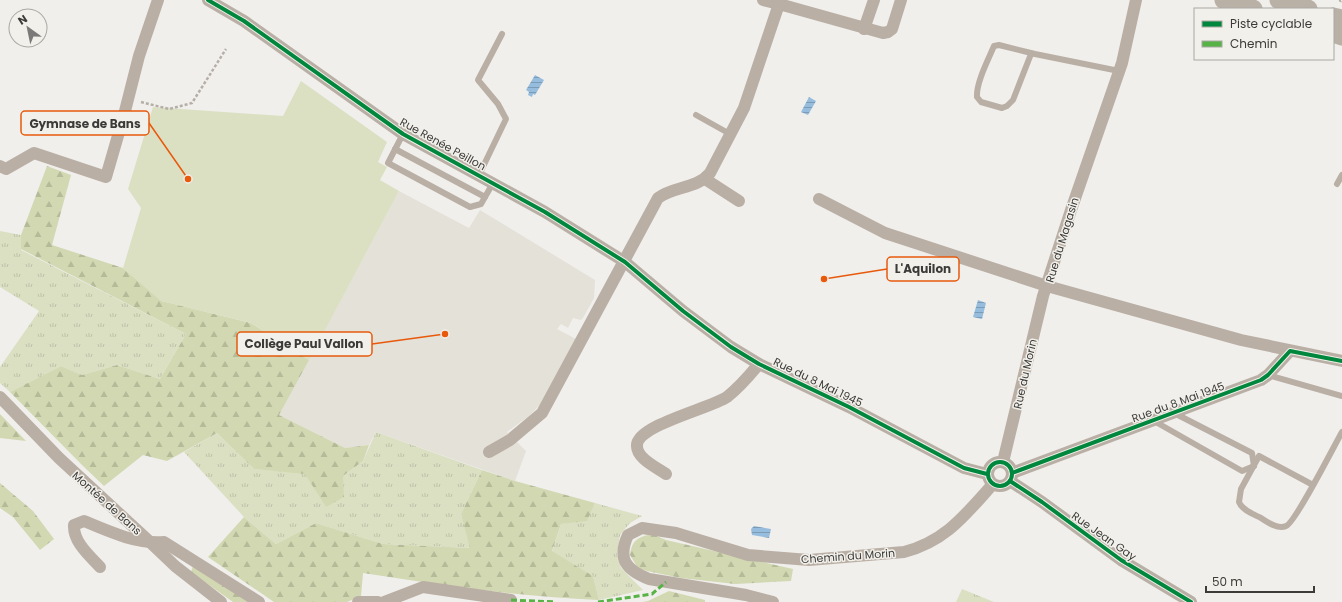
<svg xmlns="http://www.w3.org/2000/svg" width="1342" height="602" viewBox="0 0 1342 602" font-family="Poppins,sans-serif">
<defs>
<pattern id="grass-tufts" width="24" height="20" patternUnits="userSpaceOnUse"><rect width="24" height="20" fill="#dbe0c3"/><path d="M3 7l-1-3M5 7V3M7 7l1-3M15 17l-1-3M17 17v-4M19 17l1-3" fill="none" stroke="#bdc1a8"/></pattern>
<pattern id="forest-firs" width="22" height="20" patternUnits="userSpaceOnUse"><rect width="22" height="20" fill="#d2d8b1"/><path d="M5 1l3.5 6h-7zM16 11l3.5 6h-7z" fill="#b5ba99"/></pattern>
<pattern id="water-rules" width="6" height="5" patternUnits="userSpaceOnUse"><rect width="6" height="5" fill="#96bdde"/><path d="M0 2.5h6" fill="none" stroke="#7c9bb5"/></pattern>
</defs>
<rect width="100%" height="100%" fill="#f0efec"/>
<polygon fill="#e4e1d8" points="399,191 469,228 480,210 595,280 594,298 583,318 581,320 573,318 568,328 561,324 557,329 576,339 542,403 529,416 507,432 526,451 515,481 376,432 369,445 345,448 279,415"/>
<g fill="url(#grass-tufts)">
<polygon points="0,231 21,235 21,250 186,334 160,379 117,365 82,375 61,366 10,392 0,383 0,367 39,311 0,287"/>
<polygon points="376,432 482,470 461,514 471,548 383,544 316,523 276,544 244,517 184,452 217,433 254,469 343,476 363,461"/>
<polygon points="595,503 642,516 630,523 620,535 617,555 621,568 643,590 599,600 593,576 552,552 561,524 587,520"/>
<polygon points="962,589 994,602 956,602"/>
</g>
<g fill="url(#forest-firs)">
<polygon points="47,166 71,175 52,245 123,268 162,301 251,323 309,360 279,415 345,448 369,445 363,461 343,476 344,497 326,507 305,474 254,469 217,433 167,461 143,455 104,486 82,465 10,392 61,366 82,375 117,365 160,379 186,334 21,249 21,235"/>
<polygon points="0,414 26,441 0,438"/>
<path d="M482,470L515,481L595,503L587,521L561,524L552,551L593,576L599,600C521,597 440,585 363,573L361,596L347,602H274L208,557L244,517L276,544L316,523L383,544L470,548L461,514Z"/>
<polygon points="0,483 33,511 54,539 40,550 13,517 0,508"/>
<path d="M652,534L666,540L793,569L791,581L735,584L681,578L647,571L638,568L630,555C632,540 638,537 652,534Z"/>
<polygon points="193,566 251,602 233,602 191,572"/>
<polygon points="669,591 705,600 705,602 643,602 648,601"/>
</g>
<polygon fill="#dbe0c3" points="301,81 387,142 378,162 387,167 380,180 399,191 309,360 251,323 161,301 123,268 141,208 128,189 153,107 283,116"/>
<g fill="url(#water-rules)">
<polygon points="535,75 544,80 535,95 533,94 532,97 528,95 529,92 526,90"/>
<polygon points="809,97 816,101 808,115 801,112"/>
<polygon points="978,300 986,303 982,319 973,317"/>
<polygon points="754,526 771,529 769,538 752,535 751,529"/>
</g>
<g fill="none" stroke-linecap="round" stroke-linejoin="round">
<polyline stroke="#b6afa8" stroke-width="2.5" stroke-dasharray="3 2" stroke-linecap="butt" points="141,102 169,109 192,103 226,49"/>
<g stroke="#baafa5" stroke-width="6">
<path d="M1031,54L1013,100L1007,106L1002,108L981,102L977,97C976,83 988,60 994,46L999,45L1035,54L1119,71"/>
<polyline points="696,115 730,134"/>
<polyline points="403,134 388,163 470,207 481,204 493,183"/>
<polyline points="395,149 485,197"/>
<polyline points="479,175 506,119 498,104 478,80 502,34"/>
<polyline points="1337,184 1342,175"/>
<polyline points="1268,375 1342,396"/>
<polyline points="1174,413 1252,453 1254,466"/>
<polyline points="1154,421 1242,471 1254,466"/>
<path d="M1313,485L1259,456L1241,489L1239,502C1242,510 1253,514 1261,518C1267,522 1278,530 1286,526C1295,523 1334,446 1342,432"/>
</g>
<g stroke="#baafa5" stroke-width="12">
<polyline points="208,0 244,21 403,134 545,212 625,262 683,311 731,347 759,364 849,407 964,468 987,474"/>
<polyline points="763,0 779,4"/>
<polyline points="864,29 874,0"/>
<polyline points="0,166 6,169 34,153 106,177 124,115 139,56 158,0"/>
<polyline points="705,179 739,201"/>
<polyline points="819,199 885,233 1047,286 1241,340 1342,361"/>
<polyline points="0,397 59,458 151,543 175,566 221,602"/>
<path d="M489,452L510,440L542,413L658,198C674,186 697,189 710,173L744,108L779,4L883,33L888,32L892,29L901,0"/>
<circle cx="1000" cy="474" r="12"/>
<polyline points="1003,462 1043,296 1071,210 1122,63 1136,0"/>
<polyline points="1012,473 1261,380 1268,375 1290,351"/>
<path d="M666,474C656,467 636,458 637,445C638,425 711,408 727,397C740,387 749,376 759,364"/>
<polyline points="1010,481 1042,502 1121,560 1191,602"/>
<path d="M100,567C90,556 73,542 74,525L84,521C110,532 136,544 164,542L259,602"/>
<polyline points="358,602 378,602"/>
<polyline points="384,602 423,587 511,600"/>
<path d="M773,602L746,595L649,579C626,570 617,559 628,535L642,528L676,533L748,555L809,560L904,552C946,541 965,515 993,484"/>
</g>
<g stroke="#b9b1a6" stroke-width="19">
<polyline points="1224,0 1253,9"/>
<polyline points="1279,0 1308,9"/>
<polyline points="1333,17 1342,19"/>
<polyline points="1333,33 1342,36"/>
</g>
<g stroke="#b4aea7" stroke-width="4.5">
<polyline id="rail" points="1341,0 1342,0"/>
</g>
<use href="#rail" stroke="#f2f0ea" stroke-width="3" stroke-dasharray="9" stroke-linecap="butt"/>
<g stroke="#57b346" stroke-width="3" stroke-dasharray="6 3" stroke-linecap="butt">
<polyline points="511,600 556,602"/>
<polyline points="598,602 652,594 666,582"/>
</g>
<g stroke="#f2f0ea" stroke-width="6">
<g id="cycleway">
<polyline points="208,0 244,21 403,134 545,212 625,262 683,311 731,347 759,364 849,407 964,468 987,474"/>
<circle cx="1000" cy="474" r="12"/>
<polyline points="1012,473 1261,380 1268,375 1290,351 1342,361"/>
<polyline points="1010,481 1042,502 1121,560 1191,602"/>
</g>
</g>
<use href="#cycleway" stroke="#00873e" stroke-width="4"/>
</g>
<g text-anchor="middle" stroke-width="3" stroke-linejoin="round" paint-order="stroke">
<g font-size="11" fill="#3c3b39" stroke="#f2f0ea">
<text transform="translate(443 144) rotate(29)" y="4">Rue Renée Peillon</text>
<text transform="translate(1062 240) rotate(-73)" y="4">Rue du Magasin</text>
<text transform="translate(1025 374) rotate(-77)" y="4">Rue du Morin</text>
<text transform="translate(818 382) rotate(26)" y="4">Rue du 8 Mai 1945</text>
<text transform="translate(1178 402) rotate(-20)" y="4">Rue du 8 Mai 1945</text>
<text transform="translate(107 503) rotate(42)" y="4">Montée de Bans</text>
<text transform="translate(1104 536) rotate(35)" y="4">Rue Jean Gay</text>
<text transform="translate(848 556) rotate(-4)" y="4">Chemin du Morin</text>
</g>
</g>
<path fill="none" stroke="#e8590c" stroke-width="1.5" d="M188 179L149 123M824 279L887 269M445 334L372 344"/>
<g fill="#e8590c" stroke="#f2f0ea" stroke-width="1.5">
<circle cx="188" cy="179" r="4"/>
<circle cx="824" cy="279" r="4"/>
<circle cx="445" cy="334" r="4"/>
</g>
<g fill="#f2f0ea" stroke="#e8590c" stroke-width="1.5">
<rect x="21" y="111" width="128" height="24" rx="4"/>
<rect x="887" y="257" width="72" height="24" rx="4"/>
<rect x="237" y="332" width="135" height="24" rx="4"/>
</g>
<g font-size="12" text-anchor="middle" font-weight="bold" fill="#3c3b39">
<text x="85" y="128">Gymnase de Bans</text>
<text x="923" y="273">L'Aquilon</text>
<text x="304" y="348">Collège Paul Vallon</text>
</g>
<rect x="1194" y="8" width="140" height="52" fill="#f2f0ea" stroke="#a9a8a3"/>
<rect x="1202" y="21" width="20" height="6" fill="#00873e" stroke="#a9a8a3"/>
<text x="1230" y="28" font-size="12" fill="#3c3b39">Piste cyclable</text>
<rect x="1202" y="41" width="20" height="6" fill="#57b346" stroke="#a9a8a3"/>
<text x="1230" y="48" font-size="12" fill="#3c3b39">Chemin</text>
<g transform="translate(28 28) rotate(327)"><circle r="19" fill="#f2f0ea" stroke="#a9a8a3"/>
<path d="M0-3L7 15L0 10L-7 15Z" fill="#7b7a78"/>
<text y="-6" font-size="11" font-weight="bold" text-anchor="middle" fill="#3c3b39">N</text>
</g>
<path d="M1206 586v6h108v-6" fill="none" stroke="#3c3b39" stroke-width="2"/>
<text x="1212" y="586" font-size="12" fill="#3c3b39" stroke="#f2f0ea" stroke-width="3" paint-order="stroke">50 m</text>
</svg>
